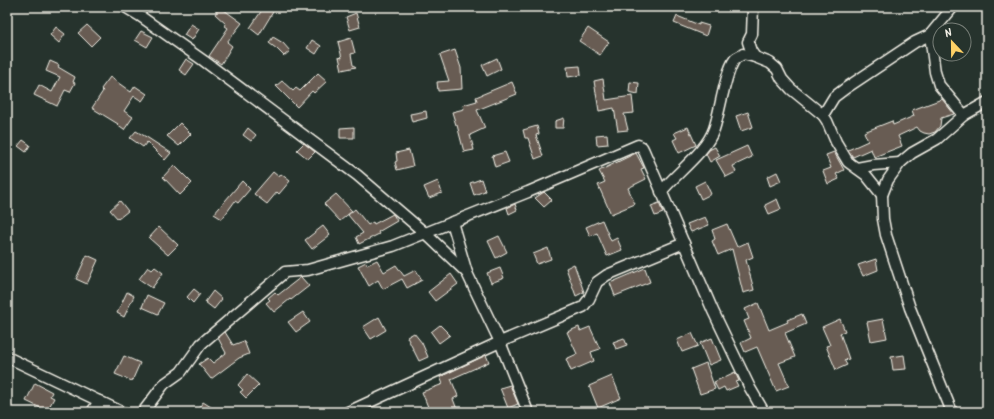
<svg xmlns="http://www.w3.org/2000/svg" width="994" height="419" viewBox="0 0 994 419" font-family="Kalam,sans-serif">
<rect width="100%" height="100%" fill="#26332d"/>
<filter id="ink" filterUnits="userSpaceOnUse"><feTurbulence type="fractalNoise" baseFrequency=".025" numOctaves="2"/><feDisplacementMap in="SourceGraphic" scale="8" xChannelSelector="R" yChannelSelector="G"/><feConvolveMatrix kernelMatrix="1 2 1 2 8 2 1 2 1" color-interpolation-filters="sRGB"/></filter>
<g filter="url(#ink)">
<g fill="#675c52" stroke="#f4f1e8">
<polygon points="220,7 242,23 227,42 232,46 221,64 209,56 228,28 225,26 226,24 215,14"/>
<polygon points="264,7 276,7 259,35 250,28"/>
<polygon points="356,13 360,27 350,30 346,17"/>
<polygon points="677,16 699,25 699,23 709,26 706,36 674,23"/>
<polygon points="191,24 199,29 192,40 184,35"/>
<polygon points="87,25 100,37 91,46 78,33"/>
<polygon points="56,27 65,34 59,43 50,35"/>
<polygon points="588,28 609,42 600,55 579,41"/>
<polygon points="141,31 153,37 147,47 135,40"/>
<polygon points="273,37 283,43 290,51 284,56 277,49 269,43"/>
<polygon points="351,38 355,53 351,54 353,65 356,67 342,70 339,57 342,58 338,42"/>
<polygon points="312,40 321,46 316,54 307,48"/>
<polygon points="455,50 461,68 462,89 438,91 437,82 449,81 440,55"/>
<polygon points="497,58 501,69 487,76 482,65"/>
<polygon points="186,59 194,64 186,75 179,70"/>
<polygon points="50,61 59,65 58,67 75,77 73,82 75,83 70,92 65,90 57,106 34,95 39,85 52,92 60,77 46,71"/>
<polygon points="580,66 581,75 568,77 567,67"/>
<polygon points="318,73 327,81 314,93 312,91 297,107 276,86 282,81 293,91 296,88 300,91"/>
<polygon points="110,77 131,92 135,86 147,94 142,101 134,96 124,111 133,117 124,130 117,125 118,124 92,108 103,91 101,89"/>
<polygon points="603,79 606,100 632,96 634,113 624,114 628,130 618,131 614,108 599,111 594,81"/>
<polygon points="512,82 517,94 477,110 485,128 470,135 474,150 464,152 457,125 456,125 452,112 464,109 463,105 477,101 476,97"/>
<polygon points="630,82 639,83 638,94 629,92"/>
<polygon points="942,99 954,114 941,118 940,126 935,132 929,134 924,133 920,131 917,127 898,136 902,146 874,157 871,149 853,157 848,150 868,141 864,132 892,121 893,125 914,116 912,110"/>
<polygon points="426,111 427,118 412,122 410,114"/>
<polygon points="748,112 753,127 741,131 736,116"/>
<polygon points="564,118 563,128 555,128 555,121"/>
<polygon points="180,123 191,134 179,146 167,136"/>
<polygon points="537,126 539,134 536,135 543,156 535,159 528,138 525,138 523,130"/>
<polygon points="354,127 354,138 340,138 340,128"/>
<polygon points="688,127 696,145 679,153 673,140 677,138 674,133"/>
<polygon points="248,128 256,135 251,141 243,135"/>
<polygon points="136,131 148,138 171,153 165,160 147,142 143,147 130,138"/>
<polygon points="607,134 608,144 597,145 596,135"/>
<polygon points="23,140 30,145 26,152 18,146"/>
<polygon points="304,143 315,152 308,159 297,150"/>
<polygon points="747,146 752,157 733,166 736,172 726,177 716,160"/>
<polygon points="715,147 720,156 710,162 706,154 709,150"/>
<polygon points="409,150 413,166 397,170 395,162 397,161 396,153"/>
<polygon points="505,152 509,162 495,167 492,156"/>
<polygon points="834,152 844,170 836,174 839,179 828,184 823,171 831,168 826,155"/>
<polygon points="636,153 644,168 641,169 646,179 628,188 635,204 611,214 598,185 605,182 599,171"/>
<polygon points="174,165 192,183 180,195 163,177"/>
<polygon points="273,172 279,177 281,174 290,181 279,194 277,192 267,204 254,194"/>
<polygon points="777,172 781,181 770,186 767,177"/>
<polygon points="481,179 485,191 474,195 470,183"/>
<polygon points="242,181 250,189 238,203 235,201 222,219 214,214"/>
<polygon points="438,181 442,193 429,198 424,187"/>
<polygon points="705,181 711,194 701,199 695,186"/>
<polygon points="544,192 552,200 544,207 535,198"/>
<polygon points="336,194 352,211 340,221 324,204"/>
<polygon points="777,199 781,209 769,214 765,205"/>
<polygon points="120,201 128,211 118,219 110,210"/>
<polygon points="659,203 663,213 655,216 651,206"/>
<polygon points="515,204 517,210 509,214 507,208"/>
<polygon points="355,209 368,225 373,222 374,224 393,214 397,221 378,232 379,234 359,244 356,237 363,233 348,215"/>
<polygon points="705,217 709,225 691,232 687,224"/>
<polygon points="602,220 611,241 617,238 622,250 607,256 597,233 590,236 586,227"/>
<polygon points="727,224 737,247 748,242 753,257 746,260 754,290 743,293 732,249 718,255 712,241 715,239 712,230"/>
<polygon points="323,226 330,235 312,249 305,240"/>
<polygon points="159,227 178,245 168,255 149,238"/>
<polygon points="499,236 507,252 496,258 488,241"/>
<polygon points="548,248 551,259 537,264 533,254"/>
<polygon points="87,255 98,260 87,284 76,279"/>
<polygon points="876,259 878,270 863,276 858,265"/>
<polygon points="377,260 384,272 396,265 404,276 416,270 422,280 407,288 402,279 383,289 378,280 369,286 358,266 366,262 367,265"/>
<polygon points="574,264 584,292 576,296 566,268"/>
<polygon points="148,267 152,270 155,267 163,273 152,288 139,279"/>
<polygon points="500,268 504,278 491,283 487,273"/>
<polygon points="645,268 650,282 615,296 610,283"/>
<polygon points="451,274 458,284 435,301 428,292"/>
<polygon points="301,277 309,286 291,300 290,299 274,312 266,303 270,300 268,298 275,292 278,295"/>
<polygon points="194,289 200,294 193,303 187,297"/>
<polygon points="213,291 222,299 214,309 205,302"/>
<polygon points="127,292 134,296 124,317 117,313"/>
<polygon points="147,295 164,303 158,314 142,307"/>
<polygon points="758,303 769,330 788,322 787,320 802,314 806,324 785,333 795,357 779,363 789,386 776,391 757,347 745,352 741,343 751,338 744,321 749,319 745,309"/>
<polygon points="303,312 310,322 296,332 288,322"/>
<polygon points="379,317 386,330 371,339 363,327"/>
<polygon points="840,319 845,331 840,333 849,359 844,360 847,365 836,370 826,346 830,345 822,327"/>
<polygon points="883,319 887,338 871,341 867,322"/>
<polygon points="440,325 450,335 439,343 431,332"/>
<polygon points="579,327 580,331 590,327 600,349 591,352 594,361 571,371 566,359 577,354 567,332"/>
<polygon points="225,332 233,345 244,341 249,354 239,358 211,379 199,364 208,358 213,363 226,353 218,338"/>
<polygon points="414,333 422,343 428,357 419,361 407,337"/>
<polygon points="692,333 698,346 682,352 677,340"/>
<polygon points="624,338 627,345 616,349 613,342"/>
<polygon points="712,338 721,360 709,365 700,343"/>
<polygon points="486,355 489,362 451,379 458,396 453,399 458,412 430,412 422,392 443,384 440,377"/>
<polygon points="904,355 906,369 893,370 891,357"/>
<polygon points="124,356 140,363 132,381 115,374"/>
<polygon points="706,363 715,389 700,394 691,369"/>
<polygon points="735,372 739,381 736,382 738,386 726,391 724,387 718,390 714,382"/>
<polygon points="247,374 259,385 246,398 240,392 243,390 238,385"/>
<polygon points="612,376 621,398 598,408 589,386"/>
<polygon points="35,383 52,392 50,396 54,398 47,411 26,401"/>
<polygon points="510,385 518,404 508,408 500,388"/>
<polygon points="203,402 219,412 196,412"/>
</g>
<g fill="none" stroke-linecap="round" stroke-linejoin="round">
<g stroke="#f4f1e8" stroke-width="13">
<g id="street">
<polyline points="125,7 140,16 204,61 357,175 426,234 467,273"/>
<polyline points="753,7 752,34 748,42 751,51 755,57 770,63 777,69 782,79 791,89 823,115 827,121 836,142 848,162 866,175 882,195"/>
<polyline points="953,7 930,35 935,72 939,85 964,115"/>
<polyline points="823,115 834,97 846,88 915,42 930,35"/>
<polyline points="857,168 873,165 900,163"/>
<path d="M661,192C677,172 706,152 714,129C720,112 725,72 735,59C737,57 741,56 743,54L755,57"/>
<polyline points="452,222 467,273 500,342 528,412"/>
<polyline points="7,357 122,412"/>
<polyline points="92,412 99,401"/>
<polyline points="143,412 164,384 181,372 201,344 285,272 308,270 393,246 528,192 638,145 642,147 644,151 713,311 750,388 764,412"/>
<polyline points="348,412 500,342 583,307 589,299 597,282 607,275 684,243"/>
<polyline points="952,412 910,308 886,235 883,219 882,195 888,180 900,163 912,153 937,139 964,115 987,102"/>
</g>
</g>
<use href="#street" stroke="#26332d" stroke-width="10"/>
</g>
</g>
<rect width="994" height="419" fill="none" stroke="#26332d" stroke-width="24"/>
<rect x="12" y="12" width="970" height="395" fill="none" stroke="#f4f1e8" stroke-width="1.5" filter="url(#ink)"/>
<g transform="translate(952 42) rotate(338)"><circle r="19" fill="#26332d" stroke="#787f78"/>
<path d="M0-3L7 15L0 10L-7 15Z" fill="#ffd166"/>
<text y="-6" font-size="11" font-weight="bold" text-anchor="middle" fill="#f4f1e8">N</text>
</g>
</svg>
